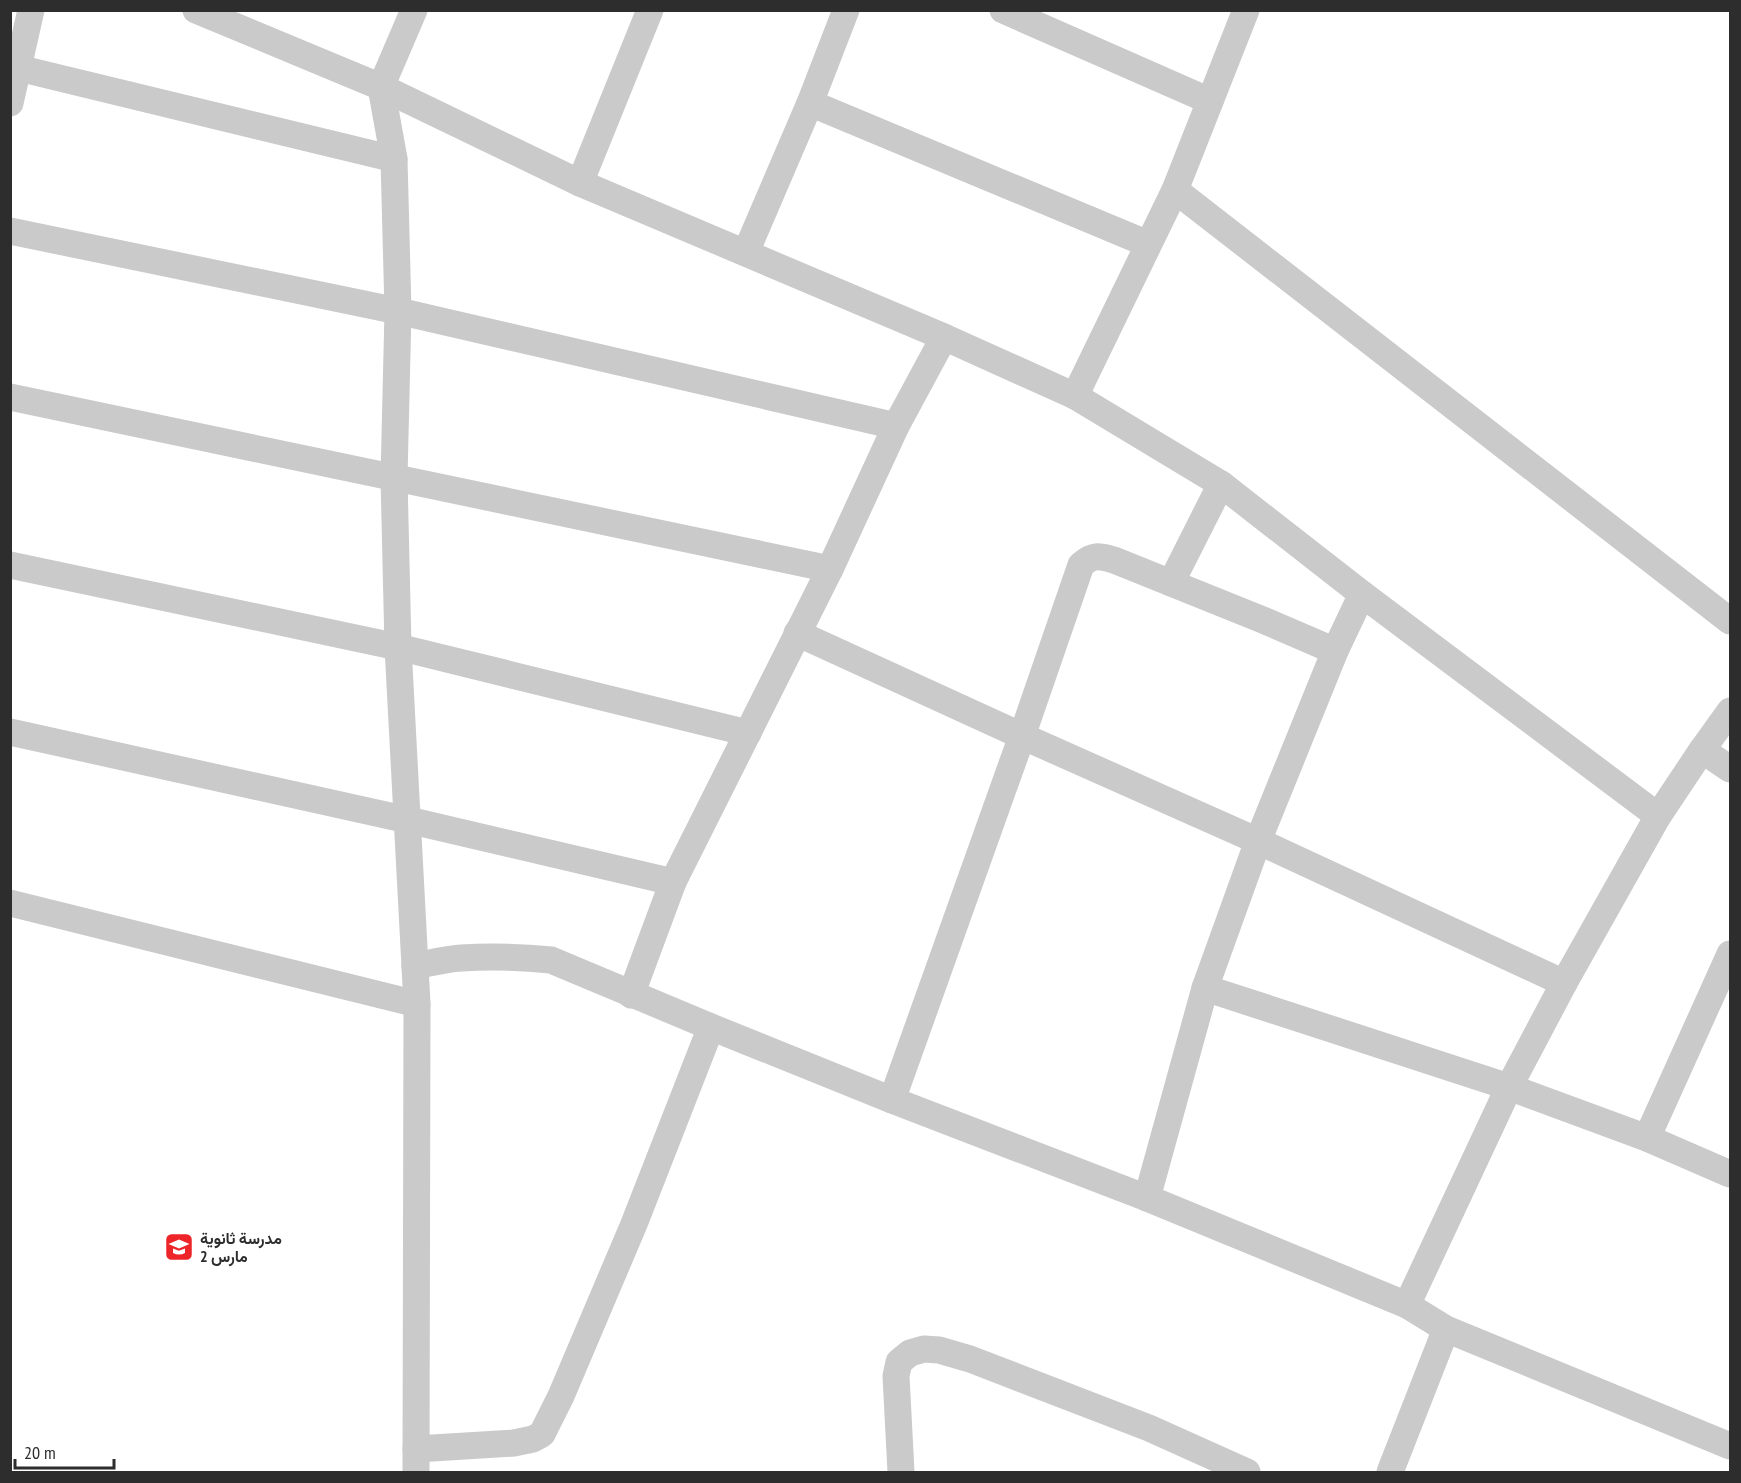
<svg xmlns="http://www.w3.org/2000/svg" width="1741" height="1483" viewBox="0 0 1741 1483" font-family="'PT Sans Narrow',Vazirmatn,sans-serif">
<rect width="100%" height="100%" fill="#fff"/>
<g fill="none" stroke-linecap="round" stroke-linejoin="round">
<g stroke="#cacaca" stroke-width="27">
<polyline points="196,10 381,87 580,183 944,337 1075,396 1221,484 1362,594 1658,816"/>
<polyline points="414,10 381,87 394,159 398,311 394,478 398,647 417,1004 416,1472"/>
<polyline points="1003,10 1210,101"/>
<polyline points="10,66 394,159"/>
<polyline points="10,103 31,10"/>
<polyline points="810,103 1148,244"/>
<polyline points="580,183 650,10"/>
<polyline points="1175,190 1730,621"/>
<polyline points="10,231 398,311 896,426"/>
<polyline points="746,252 810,103 846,10"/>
<polyline points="1075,396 1175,190 1246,10"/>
<polyline points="10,397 830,569"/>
<polyline points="10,565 398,647 748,733"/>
<polyline points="1171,583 1221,484"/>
<polyline points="797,633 1022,736 1258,841 1564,983"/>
<polyline points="10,732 408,820 673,882"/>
<polyline points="1702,750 1730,769"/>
<polyline points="10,903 417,1004"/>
<path d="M415,966C430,963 446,959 461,958C491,956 522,957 551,960L711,1027L892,1100L1147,1198L1407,1305L1446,1329L1730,1446"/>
<polyline points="1205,988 1509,1087 1647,1138 1730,1174"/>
<polyline points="631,995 673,882 830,569 896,426 944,337"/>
<path d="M892,1100L1022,736L1081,565C1093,554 1099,556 1114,560L1263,620L1335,651"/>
<polyline points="1647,1138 1730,954"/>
<polyline points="1147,1198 1205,988 1258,841 1335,651 1362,594"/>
<polyline points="1407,1305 1509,1087 1564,983 1658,816 1702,750 1730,711"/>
<polyline points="416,1449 514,1443 533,1439 542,1434 561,1396 634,1224 711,1027"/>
<polyline points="901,1472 896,1376 899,1362 910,1353 924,1349 939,1350 970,1359 1149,1428 1247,1472"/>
<polyline points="1390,1472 1446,1329"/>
</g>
</g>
<defs>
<g id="school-square" transform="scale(1.5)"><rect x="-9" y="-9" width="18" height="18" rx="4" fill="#ed2528" stroke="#fff"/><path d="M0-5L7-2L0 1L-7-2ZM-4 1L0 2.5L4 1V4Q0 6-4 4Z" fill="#fff"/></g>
</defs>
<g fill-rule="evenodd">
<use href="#school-square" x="179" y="1247"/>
</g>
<g text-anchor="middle" stroke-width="6" stroke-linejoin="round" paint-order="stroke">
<g font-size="16" font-weight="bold" fill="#2d2d2d" stroke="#fff" text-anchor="start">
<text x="200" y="1244">مدرسة ثانوية<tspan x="200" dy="18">2 مارس</tspan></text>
</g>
</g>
<rect width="1741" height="1483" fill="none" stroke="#2d2d2d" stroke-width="24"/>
<path d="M15 1459v9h99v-9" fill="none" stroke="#2d2d2d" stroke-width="3"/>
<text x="24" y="1459" font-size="18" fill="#2d2d2d" stroke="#ffffff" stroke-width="4.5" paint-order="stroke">20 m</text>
</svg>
